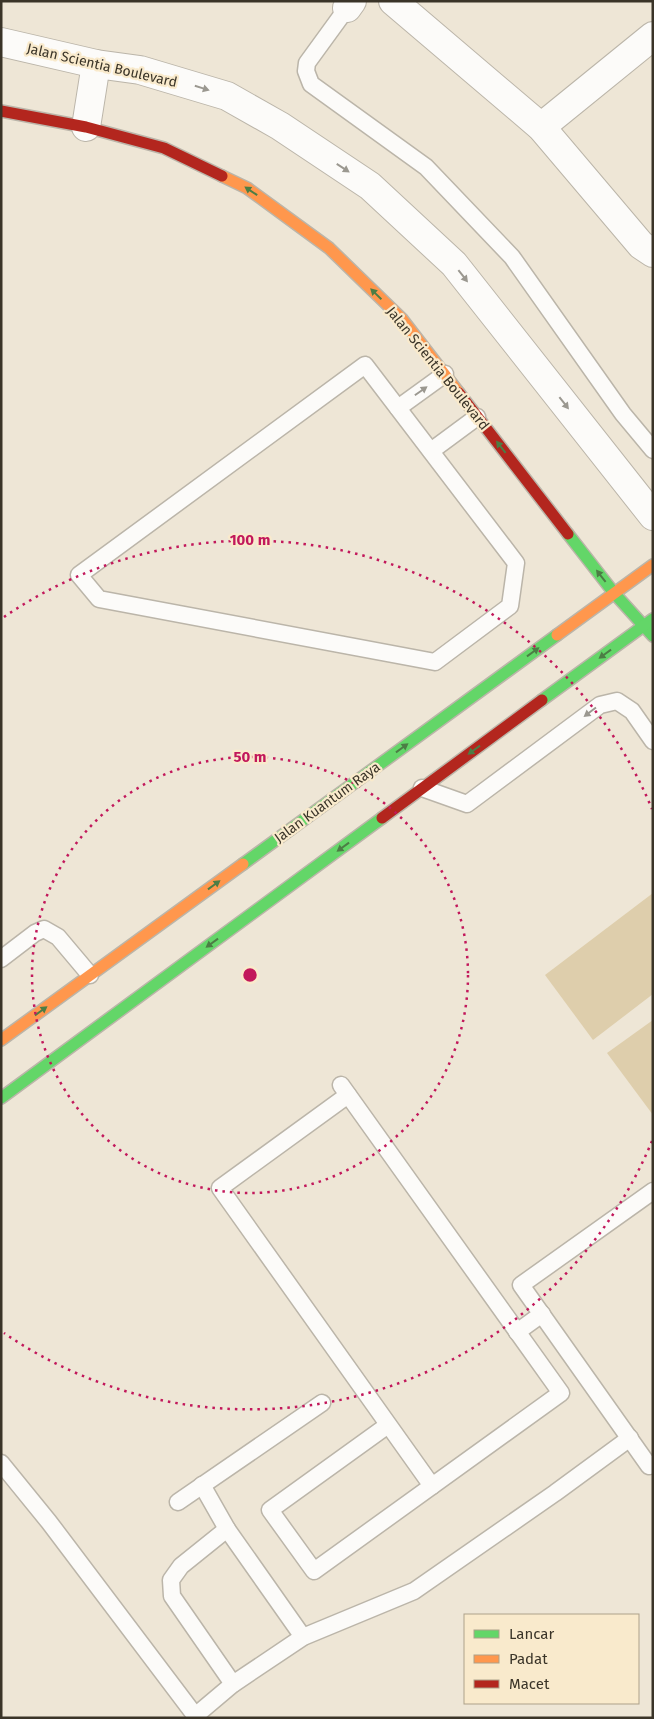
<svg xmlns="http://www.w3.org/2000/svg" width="654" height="1719" viewBox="0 0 654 1719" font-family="'Fira Sans',sans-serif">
<rect width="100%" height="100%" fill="#eee6d6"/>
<g fill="#deceac">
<polygon points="653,893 653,994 593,1040 545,975"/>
<polygon points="653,1020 653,1115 607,1053"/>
</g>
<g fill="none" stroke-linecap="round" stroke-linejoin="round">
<g stroke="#bbb5a9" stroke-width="19">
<g id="lane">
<polyline points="347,8 307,63 306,71 311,84 426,167 512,257 623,414 653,450"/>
<polygon points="365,365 516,563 510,606 435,662 99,599 79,575"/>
<polyline points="398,408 445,374"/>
<polyline points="431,451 477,417"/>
<polyline points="422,788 467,804 600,705 617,701 632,711 653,741"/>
<polyline points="1,959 35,933 44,929 58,937 90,975"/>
<polyline points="341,1085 561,1393 314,1571 270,1510 388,1425"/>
<polyline points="348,1095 220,1188 432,1486"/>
<polyline points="653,1191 521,1285 649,1466 653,1464"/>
<polyline points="517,1332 542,1314"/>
<polyline points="1,1463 49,1522 197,1718"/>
<polyline points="202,1485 227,1529 303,1637"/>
<polyline points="178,1502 322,1403"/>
<polyline points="227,1529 181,1566 171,1580 172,1596 233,1684"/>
<polyline points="195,1716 233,1684 303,1637 414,1591 555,1493 630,1438"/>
</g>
</g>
<g stroke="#bbb5a9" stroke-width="30">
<g id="street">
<polyline points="393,1 541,127 641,245 653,253"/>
<polyline points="347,8 352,1"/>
<polyline points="1,42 96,64 140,70 227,96 280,126 370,186 454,264 653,516"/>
<polyline points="86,127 96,64"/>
<polyline points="541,127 653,36"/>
</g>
</g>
<g stroke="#bbb5a9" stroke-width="14">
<g id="fast">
<polyline points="568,534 614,593 653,636"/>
<polyline points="542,700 653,619"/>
<polyline points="243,864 557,635"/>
<polyline points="1,1098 382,818"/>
</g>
</g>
<g stroke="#bbb5a9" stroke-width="14">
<g id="slow">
<polyline points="222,176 247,188 329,248 402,319 459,393"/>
<polyline points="557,635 653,565"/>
<polyline points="1,1040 243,864"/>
</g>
</g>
<g stroke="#bbb5a9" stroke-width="14">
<g id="jam">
<polyline points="1,111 86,127 164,148 222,176"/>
<polyline points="459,393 568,534"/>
<polyline points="382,818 542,700"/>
</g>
</g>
<use href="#lane" stroke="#fcfbf9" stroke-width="16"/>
<use href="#street" stroke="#fcfbf9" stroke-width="28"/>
<use href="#fast" stroke="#63d668" stroke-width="11"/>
<use href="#slow" stroke="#ff974d" stroke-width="11"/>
<use href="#jam" stroke="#b3261e" stroke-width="11"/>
</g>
<defs><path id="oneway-solid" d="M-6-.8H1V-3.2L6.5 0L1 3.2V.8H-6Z" transform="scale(1.25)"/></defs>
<g fill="#9b9890">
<use href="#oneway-solid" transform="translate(202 88) rotate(17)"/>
<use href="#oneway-solid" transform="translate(343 168) rotate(33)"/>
<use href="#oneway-solid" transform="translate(463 276) rotate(52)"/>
<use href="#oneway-solid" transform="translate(421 391) rotate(-35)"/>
<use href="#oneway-solid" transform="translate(564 403) rotate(52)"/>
<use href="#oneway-solid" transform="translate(590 712) rotate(143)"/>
</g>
<g fill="#4c7d45">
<use href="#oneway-solid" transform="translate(251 191) rotate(-146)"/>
<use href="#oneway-solid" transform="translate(376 294) rotate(-136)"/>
<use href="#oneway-solid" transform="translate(501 447) rotate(-128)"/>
<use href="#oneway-solid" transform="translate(601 576) rotate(-128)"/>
<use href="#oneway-solid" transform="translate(533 652) rotate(-36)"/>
<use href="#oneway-solid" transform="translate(605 654) rotate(144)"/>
<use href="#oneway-solid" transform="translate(402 748) rotate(-36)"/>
<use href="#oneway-solid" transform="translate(474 750) rotate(144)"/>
<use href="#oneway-solid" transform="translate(343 847) rotate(144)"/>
<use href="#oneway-solid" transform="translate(214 885) rotate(-36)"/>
<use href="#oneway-solid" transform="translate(212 943) rotate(144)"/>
<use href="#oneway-solid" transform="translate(41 1011) rotate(-36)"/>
</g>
<g fill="none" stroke="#c2185b" stroke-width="2.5" stroke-dasharray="2.5 5">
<circle cx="250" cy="975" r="218"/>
<path d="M652 1141A435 435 0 0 1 4 1333M4 617A435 435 0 0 1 652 809"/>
</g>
<g text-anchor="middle" stroke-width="4.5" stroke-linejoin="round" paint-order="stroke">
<g font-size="14" fill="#3a3428" stroke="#f9eacc">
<text transform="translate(102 65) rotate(13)" y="5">Jalan Scientia Boulevard</text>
<text transform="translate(438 368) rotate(51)" y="5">Jalan Scientia Boulevard</text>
<text transform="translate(327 802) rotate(-36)" y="5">Jalan Kuantum Raya</text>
</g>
</g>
<circle cx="250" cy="975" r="8" fill="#c2185b" stroke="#f9eacc" stroke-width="2.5"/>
<g font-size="15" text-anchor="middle" font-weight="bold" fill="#c2185b" stroke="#f9eacc" stroke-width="4.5" stroke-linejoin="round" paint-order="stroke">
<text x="250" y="545">100 m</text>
<text x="250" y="762">50 m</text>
</g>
<rect width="654" height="1719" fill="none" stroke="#3a3428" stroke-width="5"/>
<rect x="464" y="1614" width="175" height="90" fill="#f9eacc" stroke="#ada18a"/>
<rect x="474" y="1630" width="25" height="8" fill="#63d668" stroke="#ada18a"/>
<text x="509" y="1639" font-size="15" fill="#3a3428">Lancar</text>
<rect x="474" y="1655" width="25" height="8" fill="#ff974d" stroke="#ada18a"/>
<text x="509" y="1664" font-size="15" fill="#3a3428">Padat</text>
<rect x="474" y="1680" width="25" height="8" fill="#b3261e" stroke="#ada18a"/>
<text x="509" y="1689" font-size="15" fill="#3a3428">Macet</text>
</svg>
